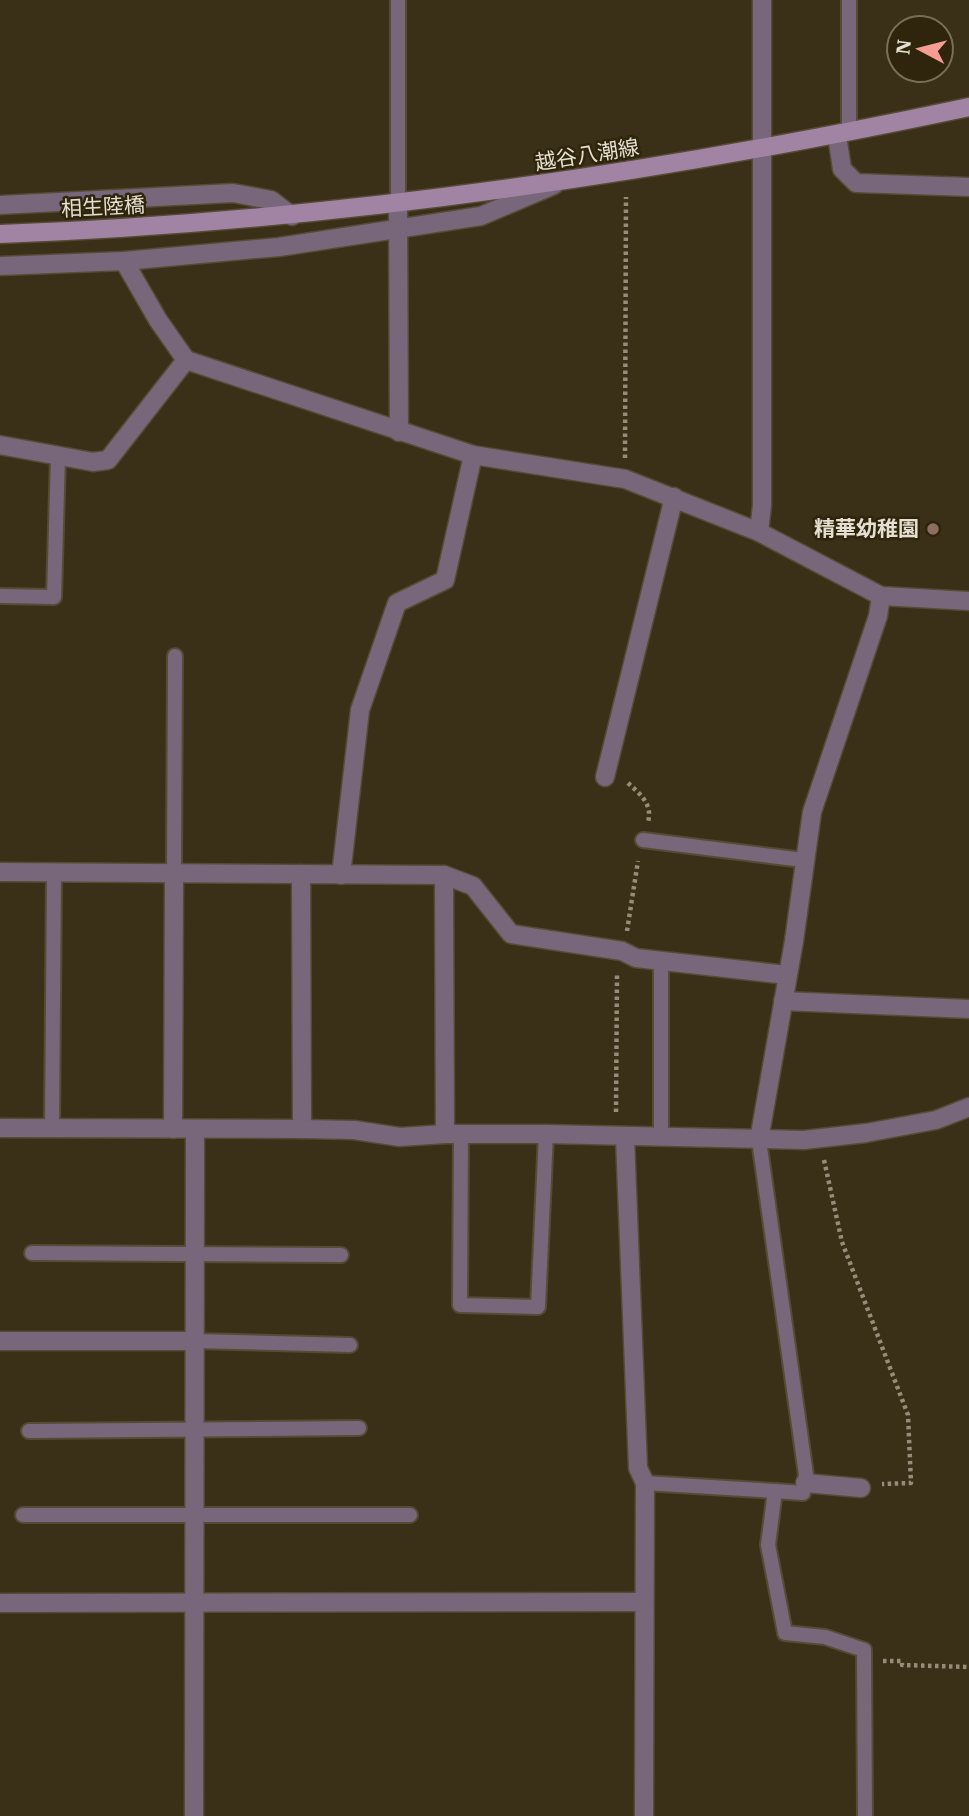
<svg xmlns="http://www.w3.org/2000/svg" width="969" height="1816" viewBox="0 0 969 1816" font-family="'IBM Plex Serif','Noto Sans JP',serif">
<rect width="100%" height="100%" fill="#3a2f17"/>
<g fill="none" stroke-linecap="round" stroke-linejoin="round">
<g stroke="#564b35" stroke-width="18">
<g id="service">
<polyline points="849,0 849,132"/>
<polyline points="398,203 398,0"/>
<polyline points="0,596 54,597 58,456"/>
<polyline points="643,840 803,860"/>
<polyline points="174,873 175,656"/>
<polyline points="661,961 661,1138"/>
<polyline points="52,1129 54,873"/>
<polyline points="461,1134 460,1305 538,1307 546,1134"/>
<polyline points="759,1140 806,1475 803,1493 775,1491 768,1545 785,1633 825,1637 864,1650 865,1816"/>
<polyline points="32,1253 341,1255"/>
<polyline points="195,1341 350,1345"/>
<polyline points="29,1431 359,1428"/>
<polyline points="645,1483 775,1491"/>
<polyline points="23,1515 410,1515"/>
</g>
</g>
<g stroke="#564b35" stroke-width="21">
<g id="minor">
<polyline points="837,135 842,169 856,183 969,187"/>
<polyline points="398,203 399,432"/>
<polyline points="0,205 233,193 271,200 292,216"/>
<polyline points="124,261 158,320 186,360 473,455 625,479 759,532 881,596 969,601"/>
<polyline points="0,266 124,261 279,247 481,216 554,185"/>
<polyline points="759,532 762,505 762,0"/>
<polyline points="605,777 674,497"/>
<polyline points="0,872 444,875 473,886 511,934 622,951 636,958 787,975"/>
<polyline points="301,874 302,1129"/>
<polyline points="341,875 360,710 397,603 445,580 473,455"/>
<polyline points="444,875 445,1134"/>
<polyline points="783,1001 969,1009"/>
<polyline points="0,1128 302,1129 354,1130 400,1137 445,1134 546,1134 804,1140 866,1133 936,1120 969,1107"/>
<polyline points="173,1129 174,873"/>
<polyline points="625,1138 638,1468 645,1483 644,1816"/>
<polyline points="759,1140 794,941 812,812 878,616 881,596"/>
<polyline points="0,1341 195,1341"/>
<polyline points="805,1483 861,1488"/>
<polyline points="0,1603 644,1602"/>
<polyline points="194,1816 195,1130"/>
</g>
</g>
<g stroke="#564b35" stroke-width="21">
<polyline id="tertiary" points="0,445 93,462 108,460 186,360"/>
</g>
<g stroke="#564b35" stroke-width="21">
<path id="secondary" d="M0,234C327,222 649,175 969,107"/>
</g>
<g stroke="#958c7a" stroke-width="4.5" stroke-dasharray="3.5 3.5" stroke-linecap="butt">
<polyline points="625,458 626,197"/>
<path d="M628,783C640,794 653,804 648,822"/>
<polyline points="627,931 638,861"/>
<polyline points="616,1112 617,974"/>
<polyline points="824,1160 842,1242 908,1415 911,1483 882,1484"/>
<polyline points="883,1661 902,1661 902,1665 969,1667"/>
</g>
<use href="#service" stroke="#78667a" stroke-width="14"/>
<use href="#minor" stroke="#78667a" stroke-width="18"/>
<use href="#tertiary" stroke="#78667a" stroke-width="18"/>
<use href="#secondary" stroke="#a183a3" stroke-width="18"/>
</g>
<circle fill="#8d6e63" stroke="#2f250d" stroke-width="2.5" cx="933" cy="529" r="7"/>
<g text-anchor="middle" stroke-width="5" stroke-linejoin="round" paint-order="stroke">
<g font-size="21" fill="#e6dfd1" stroke="#2f250d">
<text transform="translate(587 155) rotate(-9)" y="7">越谷八潮線</text>
<text transform="translate(103 207) rotate(-3)" y="7">相生陸橋</text>
</g>
<g font-size="21" font-weight="bold" fill="#e6dfd1" stroke="#2f250d" text-anchor="end">
<text x="919" y="536">精華幼稚園</text>
</g>
</g>
<g transform="translate(920 49) rotate(277)"><circle r="33" fill="#2f250d" stroke="#786f5b" stroke-width="2"/>
<path d="M0-5L12 26L0 18L-12 26Z" fill="#f59c94"/>
<text y="-10" font-size="19" font-weight="bold" text-anchor="middle" fill="#e6dfd1">N</text>
</g>
</svg>
